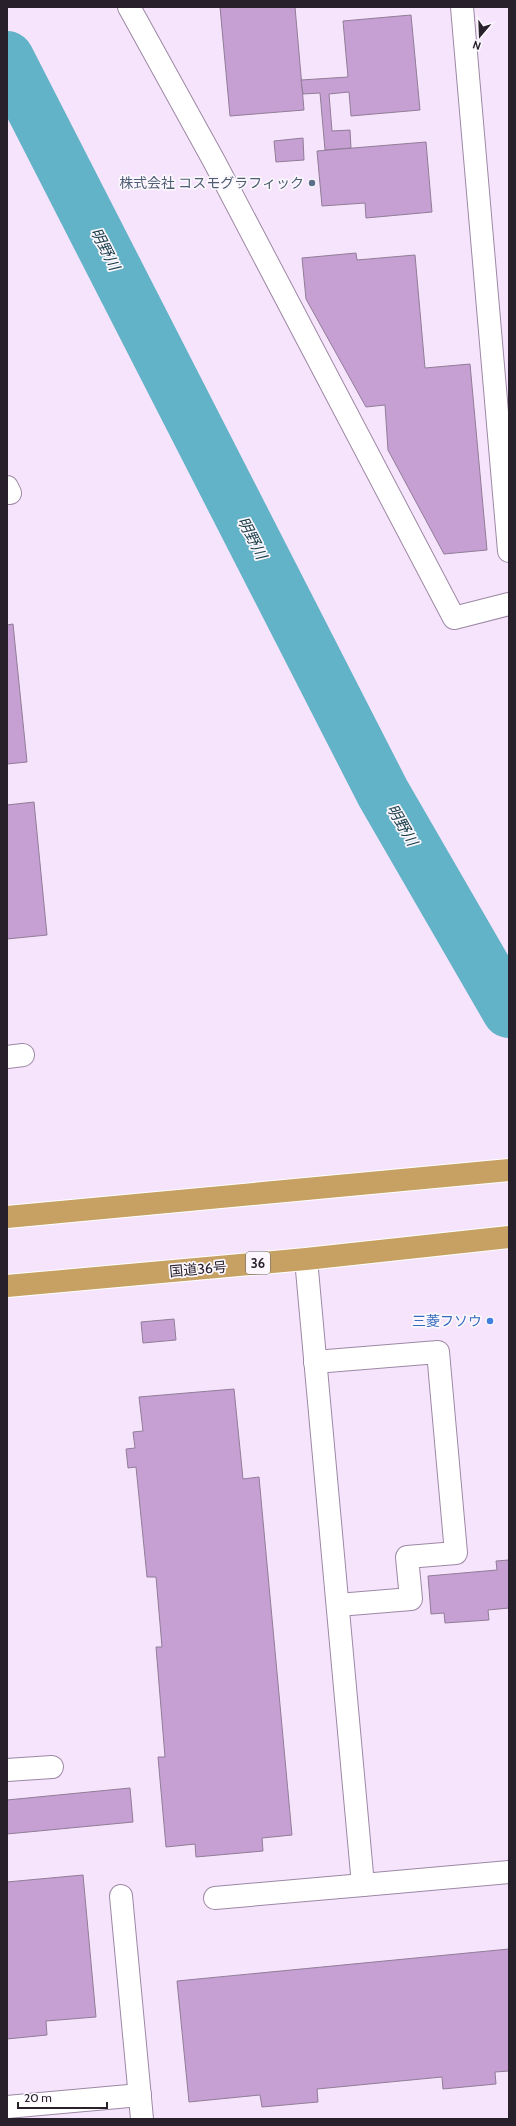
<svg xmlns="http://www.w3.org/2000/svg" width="516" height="2126" viewBox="0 0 516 2126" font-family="Cabin,'Noto Sans JP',sans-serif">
<rect width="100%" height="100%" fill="#f6e4fc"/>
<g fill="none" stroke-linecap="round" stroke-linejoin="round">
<polyline stroke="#62b2c8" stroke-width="54" points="7,58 383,793 509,1011"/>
</g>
<g fill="#c69fd3" stroke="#917d98">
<polygon points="220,7 295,7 304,110 230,116"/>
<polygon points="411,15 420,110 351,116 349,92 329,94 332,131 350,130 351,148 325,150 320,93 303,94 301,80 348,77 343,21"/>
<polygon points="303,138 304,160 276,162 274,141"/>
<polygon points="426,142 432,212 366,218 365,203 322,206 317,151"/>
<polygon points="356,253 357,260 415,255 425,368 470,364 487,550 444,554 388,450 385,405 366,407 306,299 302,258"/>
<polygon points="13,624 27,762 7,764 7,625"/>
<polygon points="34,802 47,935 7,939 7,805"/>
<polygon points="174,1319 176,1340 143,1343 141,1322"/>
<polygon points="234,1389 243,1479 259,1477 292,1835 262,1838 263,1851 196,1857 195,1844 166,1847 158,1757 165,1757 156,1647 162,1647 156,1577 147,1577 136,1467 128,1468 126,1449 135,1448 133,1432 143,1431 139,1397"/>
<polygon points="509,1560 509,1608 488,1610 489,1620 445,1623 444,1613 431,1614 428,1576 497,1570 496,1561"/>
<polygon points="130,1788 133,1822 7,1834 7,1800"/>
<polygon points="83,1875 96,2017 46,2021 47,2035 7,2039 7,1882"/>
<polygon points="509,1949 509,2071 495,2072 496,2084 443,2089 442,2077 317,2089 318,2102 262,2107 260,2095 189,2102 177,1981"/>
</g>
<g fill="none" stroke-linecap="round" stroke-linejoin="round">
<g stroke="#9d88a4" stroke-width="24">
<g id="minor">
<polyline points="129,7 214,161 454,618 509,604"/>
<polyline points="462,7 509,551"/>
<polyline points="7,487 10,493 7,493"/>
<polyline points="7,1057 23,1055"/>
<polyline points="306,1259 363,1885 509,1872"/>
<polyline points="315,1362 438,1352 456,1553 407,1557 411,1599 338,1605"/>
<polyline points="7,1770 52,1767"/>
<polyline points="121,1896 142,2119"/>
<polyline points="215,1898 363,1885"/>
<polyline points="7,2107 140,2095"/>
</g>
</g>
<g stroke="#fff" stroke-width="24">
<g id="highway">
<polyline points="7,1217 509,1170"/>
<polyline points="7,1286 306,1259 509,1237"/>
</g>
</g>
<use href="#minor" stroke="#fff" stroke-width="22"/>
<use href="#highway" stroke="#c7a163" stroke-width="22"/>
</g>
<circle fill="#5c6f8a" stroke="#fbf7fd" stroke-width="1.5" cx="312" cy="183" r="4"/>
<circle fill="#3f7fe0" stroke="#fbf7fd" stroke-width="1.5" cx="490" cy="1321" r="4"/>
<g text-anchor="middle" stroke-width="3.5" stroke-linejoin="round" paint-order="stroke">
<rect fill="#fbf7fd" stroke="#67606a" stroke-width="1" x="246" y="1252" width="24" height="22" rx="3"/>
<g font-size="13" font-weight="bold" fill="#28202b">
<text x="258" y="1268">36</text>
</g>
<g font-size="14" fill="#4e5e75" stroke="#fbf7fd" text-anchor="end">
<text x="304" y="188">株式会社 コスモグラフィック</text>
</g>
<g font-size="14" fill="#28202b" stroke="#fbf7fd">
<text transform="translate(198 1269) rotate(-5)" y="5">国道36号</text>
</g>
<g font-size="14" fill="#366cbe" stroke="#fbf7fd" text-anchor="end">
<text x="482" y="1326">三菱フソウ</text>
</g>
<g font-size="15" font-style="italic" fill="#1c414c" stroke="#fbf7fd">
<text transform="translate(105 249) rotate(63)" y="5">明野川</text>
<text transform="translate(252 538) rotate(63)" y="5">明野川</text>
<text transform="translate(402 825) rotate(60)" y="5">明野川</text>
</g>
</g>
<rect width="516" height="2126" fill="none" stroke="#28202b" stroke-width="16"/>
<g transform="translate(480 36) rotate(199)" stroke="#fbf7fd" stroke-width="3" paint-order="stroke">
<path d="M0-3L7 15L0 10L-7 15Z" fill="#28202b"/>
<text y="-6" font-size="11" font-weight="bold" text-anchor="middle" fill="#28202b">N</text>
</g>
<path d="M18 2102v6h89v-6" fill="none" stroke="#28202b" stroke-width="2"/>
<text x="24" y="2102" font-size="12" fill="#28202b" stroke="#fbf7fd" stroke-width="3" paint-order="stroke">20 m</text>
</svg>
